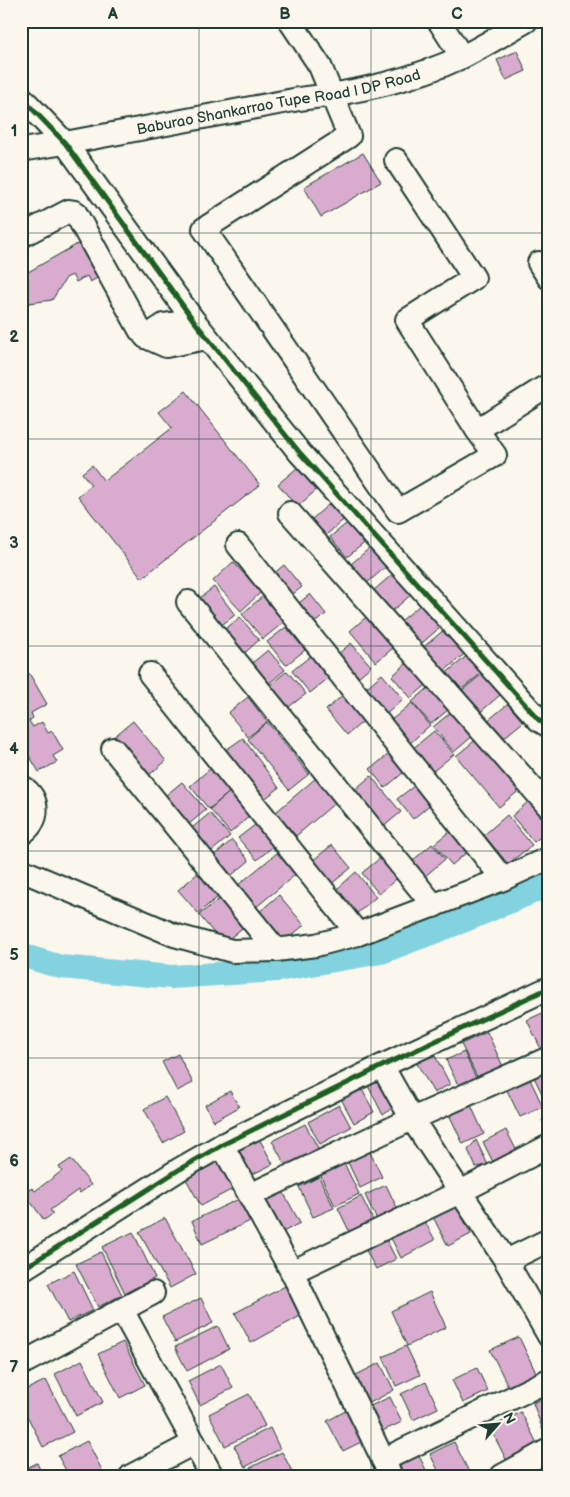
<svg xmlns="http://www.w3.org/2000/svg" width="570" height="1497" viewBox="0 0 570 1497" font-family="'Balsamiq Sans',sans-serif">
<rect width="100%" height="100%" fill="#fbf7ec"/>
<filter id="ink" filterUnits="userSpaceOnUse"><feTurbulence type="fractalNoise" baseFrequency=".02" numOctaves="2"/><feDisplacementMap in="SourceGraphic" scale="10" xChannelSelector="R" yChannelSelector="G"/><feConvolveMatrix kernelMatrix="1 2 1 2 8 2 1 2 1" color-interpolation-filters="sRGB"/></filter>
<g filter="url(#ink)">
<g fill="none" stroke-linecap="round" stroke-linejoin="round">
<polyline stroke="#83d2e0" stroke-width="24" points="21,955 61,967 172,977 277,970 381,952 468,919 549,885"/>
</g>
<g fill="#d9accf" stroke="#1f3d34">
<polygon points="517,51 526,71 506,80 497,60"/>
<polygon points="363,153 381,182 321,217 304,187"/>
<polygon points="81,242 103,275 90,282 87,276 76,282 72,275 66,278 52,300 21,304 21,276"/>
<polygon points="186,391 260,485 142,578 78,496 91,485 82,473 92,465 104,481 172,428 159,412"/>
<polygon points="303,463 322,485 297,507 278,484"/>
<polygon points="336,498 349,515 326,535 312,519"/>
<polygon points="351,520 368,540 347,557 330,537"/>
<polygon points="373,545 389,564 366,584 350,565"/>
<polygon points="233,562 261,592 241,611 213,581"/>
<polygon points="284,565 302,587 284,601 266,580"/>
<polygon points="396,571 414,592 390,613 372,592"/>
<polygon points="214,587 235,615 216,629 196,601"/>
<polygon points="310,594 326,614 309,627 293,608"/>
<polygon points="263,596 284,622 263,639 242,614"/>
<polygon points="426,600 445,623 421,644 401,621"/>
<polygon points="372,612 398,644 376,662 350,631"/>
<polygon points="240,617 259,640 238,659 218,635"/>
<polygon points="450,625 470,649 441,674 421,649"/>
<polygon points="286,627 305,650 286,665 267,642"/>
<polygon points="351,643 371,666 350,684 330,661"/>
<polygon points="268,650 285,670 262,689 246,668"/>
<polygon points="313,654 331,676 310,693 292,671"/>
<polygon points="469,654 484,671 458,692 444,675"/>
<polygon points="414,657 433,679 411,698 392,676"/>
<polygon points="287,671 306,694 282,712 264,690"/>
<polygon points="29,673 47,704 31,713 33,718 29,721 33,727 42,722 48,733 52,731 63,750 53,756 57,762 39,772 21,742 21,677"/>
<polygon points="382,674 403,699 383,717 361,692"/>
<polygon points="482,674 500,695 477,715 459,693"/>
<polygon points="435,682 454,705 431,724 412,702"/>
<polygon points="345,693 366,719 347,735 326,710"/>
<polygon points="248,697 267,722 248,737 228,713"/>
<polygon points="412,703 430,725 408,745 389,722"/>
<polygon points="508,704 523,722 501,740 486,722"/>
<polygon points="455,709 475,734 454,752 433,727"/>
<polygon points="133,721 166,761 144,779 111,739"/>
<polygon points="267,722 309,774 289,790 248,739"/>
<polygon points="434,731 454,754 431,773 411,750"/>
<polygon points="243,738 279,788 259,803 223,752"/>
<polygon points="478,738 521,789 499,807 456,756"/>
<polygon points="389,754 404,772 385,788 370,769"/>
<polygon points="212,767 231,791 209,809 190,786"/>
<polygon points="371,776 401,812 382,828 352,792"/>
<polygon points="316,778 336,802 296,836 276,812"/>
<polygon points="182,782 206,810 183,829 160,800"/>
<polygon points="418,783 433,802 413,819 397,799"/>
<polygon points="232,790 252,814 230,833 210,809"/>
<polygon points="530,800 549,822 549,830 534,842 512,816"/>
<polygon points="210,813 230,836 207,855 187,832"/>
<polygon points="507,815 532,845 508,864 484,835"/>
<polygon points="260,821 278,842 257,860 238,838"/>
<polygon points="457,825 474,846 452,865 434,844"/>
<polygon points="232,840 249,861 227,879 210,859"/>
<polygon points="432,844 445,859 423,878 411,862"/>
<polygon points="332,845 351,868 330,885 312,861"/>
<polygon points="283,848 301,870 255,908 237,886"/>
<polygon points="385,854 402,874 379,894 362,873"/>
<polygon points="203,869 223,893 198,913 178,890"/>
<polygon points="356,872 376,897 355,915 335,891"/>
<polygon points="224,895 247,924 223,944 199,915"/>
<polygon points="279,895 304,925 283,943 258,913"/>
<polygon points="549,1010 549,1050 543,1053 527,1020"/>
<polygon points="487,1032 506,1073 481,1085 461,1044"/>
<polygon points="433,1052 450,1084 434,1093 415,1060"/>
<polygon points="464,1052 479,1085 462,1093 446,1060"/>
<polygon points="178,1054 193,1083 177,1091 162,1062"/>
<polygon points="549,1065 549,1108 532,1073"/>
<polygon points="382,1075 397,1105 383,1115 365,1080"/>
<polygon points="528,1075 543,1107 520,1117 505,1086"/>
<polygon points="358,1082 374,1112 354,1123 338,1093"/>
<polygon points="230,1091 239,1107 214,1121 205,1105"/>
<polygon points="165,1097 184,1131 163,1143 144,1109"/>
<polygon points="469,1101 484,1134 463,1144 447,1110"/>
<polygon points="339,1105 351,1127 320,1144 308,1122"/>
<polygon points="549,1116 549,1133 542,1120"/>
<polygon points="305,1124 318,1148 286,1166 272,1141"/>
<polygon points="506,1130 520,1157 497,1170 483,1142"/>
<polygon points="256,1133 273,1164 251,1175 235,1145"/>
<polygon points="476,1140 488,1165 476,1167 468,1150"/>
<polygon points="368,1148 382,1177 360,1188 346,1158"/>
<polygon points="225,1158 240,1185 201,1206 186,1179"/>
<polygon points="71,1159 91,1185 80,1193 78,1190 50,1210 53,1214 44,1220 24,1193 32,1188 35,1191 62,1171 59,1167"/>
<polygon points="343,1161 359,1194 335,1206 319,1172"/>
<polygon points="319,1177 334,1208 313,1217 299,1187"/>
<polygon points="386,1185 400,1214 379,1224 365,1195"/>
<polygon points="281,1188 300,1223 281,1233 262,1198"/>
<polygon points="361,1196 375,1224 352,1237 338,1208"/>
<polygon points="239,1199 250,1221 202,1244 192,1221"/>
<polygon points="456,1205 471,1234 448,1246 433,1217"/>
<polygon points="165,1218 196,1274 170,1288 139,1232"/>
<polygon points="423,1218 435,1240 401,1258 390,1236"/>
<polygon points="133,1232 155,1278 125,1293 102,1247"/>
<polygon points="384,1235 396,1259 376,1269 363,1245"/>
<polygon points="101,1252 122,1295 98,1307 76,1264"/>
<polygon points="74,1271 93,1310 68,1322 48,1284"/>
<polygon points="289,1284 304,1314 251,1343 235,1313"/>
<polygon points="430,1292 446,1327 407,1346 391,1311"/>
<polygon points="201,1298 213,1323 175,1342 162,1317"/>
<polygon points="218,1326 229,1349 187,1371 175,1347"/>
<polygon points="21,1337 28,1351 21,1355"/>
<polygon points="519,1337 537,1375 509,1388 490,1350"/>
<polygon points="123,1342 145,1385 120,1398 98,1354"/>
<polygon points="406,1346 420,1375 396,1386 383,1357"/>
<polygon points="82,1360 103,1402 76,1416 55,1374"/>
<polygon points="380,1363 394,1390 366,1405 352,1377"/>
<polygon points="221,1364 233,1388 200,1405 188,1381"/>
<polygon points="477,1368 488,1391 463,1403 452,1380"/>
<polygon points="46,1380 73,1432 43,1447 21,1404 21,1392"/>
<polygon points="426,1382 438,1408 413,1420 401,1394"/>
<polygon points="249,1394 265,1426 225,1446 209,1414"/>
<polygon points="549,1396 549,1444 548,1444 533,1403"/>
<polygon points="390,1397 402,1422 378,1433 366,1408"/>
<polygon points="353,1407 369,1438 343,1451 327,1421"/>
<polygon points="521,1412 541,1451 510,1467 490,1428"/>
<polygon points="270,1428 280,1449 245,1467 234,1446"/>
<polygon points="87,1441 105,1476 69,1476 58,1456"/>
<polygon points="454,1442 471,1476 441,1476 430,1454"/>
<polygon points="282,1452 294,1475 244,1476 242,1472"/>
<polygon points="418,1454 429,1476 396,1476 392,1467"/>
<polygon points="37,1463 43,1476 21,1476 21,1471"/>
<polygon points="195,1470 198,1476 184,1476"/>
<polygon points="539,1471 542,1476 529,1476"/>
</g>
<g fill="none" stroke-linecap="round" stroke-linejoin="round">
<g stroke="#1f3d34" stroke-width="26">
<g id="minor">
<polyline points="290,21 320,66 349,136 204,229 398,511 495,455 477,430"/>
<polyline points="439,21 462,57"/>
<polyline points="21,97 65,143 194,321 300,453 539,720 549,726"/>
<path id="s1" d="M21,150L65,143L299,99C355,93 410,81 462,57C484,46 505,33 526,21"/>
<polyline points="396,160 474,278 407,320 477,430 545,387"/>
<polyline points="21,236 69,211 75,212 140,330 146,337 166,346 207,338"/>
<polyline points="539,263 549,278"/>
<polyline points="146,337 164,325 194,321"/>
<polyline points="290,513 549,807"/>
<polyline points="238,545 503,879"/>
<polyline points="188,602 434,906"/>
<polyline points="150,674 358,934"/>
<polyline points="113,749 276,950"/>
<path d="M21,786C41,799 40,821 21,834"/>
<polyline points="21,870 174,935 232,951 276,950 316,945 358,934 503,879 549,858"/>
<polyline points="382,1066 412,1119 506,1261 549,1336"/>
<polyline points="222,1145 292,1272 391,1476"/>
<polyline points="250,1195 412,1119 549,1058"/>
<polyline points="506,1261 549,1240"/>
<polyline points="21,1270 180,1169 222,1145 382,1066 549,988"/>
<polyline points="292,1272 460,1192 549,1146"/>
<polyline points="122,1310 212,1476"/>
<polyline points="21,1364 153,1293"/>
<polyline points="383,1460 549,1380"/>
<polyline points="131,1476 194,1443"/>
<polyline points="502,1476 549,1450"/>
</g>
</g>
<use href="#minor" stroke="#fbf7ec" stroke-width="22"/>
<g stroke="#fbf7ec" stroke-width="8">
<g id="cycleway">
<polyline points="21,97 65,143 194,321 300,453 539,720 549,726"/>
<polyline points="21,1270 180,1169 222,1145 382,1066 549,988"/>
</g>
</g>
<use href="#cycleway" stroke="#1b5e20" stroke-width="5"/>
</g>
</g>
<path fill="none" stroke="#1f3d34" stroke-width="1" stroke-opacity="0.55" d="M199,21V1476M371,21V1476M21,233H549M21,439H549M21,646H549M21,851H549M21,1058H549M21,1264H549"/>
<g text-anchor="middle" stroke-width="5" stroke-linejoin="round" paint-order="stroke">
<g font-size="15" fill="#1f3d34" stroke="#fbf7ec">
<text dy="5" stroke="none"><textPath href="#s1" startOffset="262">Baburao Shankarrao Tupe Road | DP Road</textPath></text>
</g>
</g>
<rect width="570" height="1497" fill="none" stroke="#fbf7ec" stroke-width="55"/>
<g transform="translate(498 1424) rotate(63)" stroke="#fbf7ec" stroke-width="4" paint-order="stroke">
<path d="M0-4L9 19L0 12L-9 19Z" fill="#1f3d34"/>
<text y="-8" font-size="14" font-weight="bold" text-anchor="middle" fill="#1f3d34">N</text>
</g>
<rect x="28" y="28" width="514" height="1442" fill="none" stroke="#1f3d34" stroke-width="2"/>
<g font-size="16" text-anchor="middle" font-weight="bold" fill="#1f3d34">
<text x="113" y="19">A</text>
<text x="285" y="19">B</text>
<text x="457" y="19">C</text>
<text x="14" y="136">1</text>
<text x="14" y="342">2</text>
<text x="14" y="548">3</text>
<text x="14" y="754">4</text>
<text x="14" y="960">5</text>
<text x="14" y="1166">6</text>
<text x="14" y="1372">7</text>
</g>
</svg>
